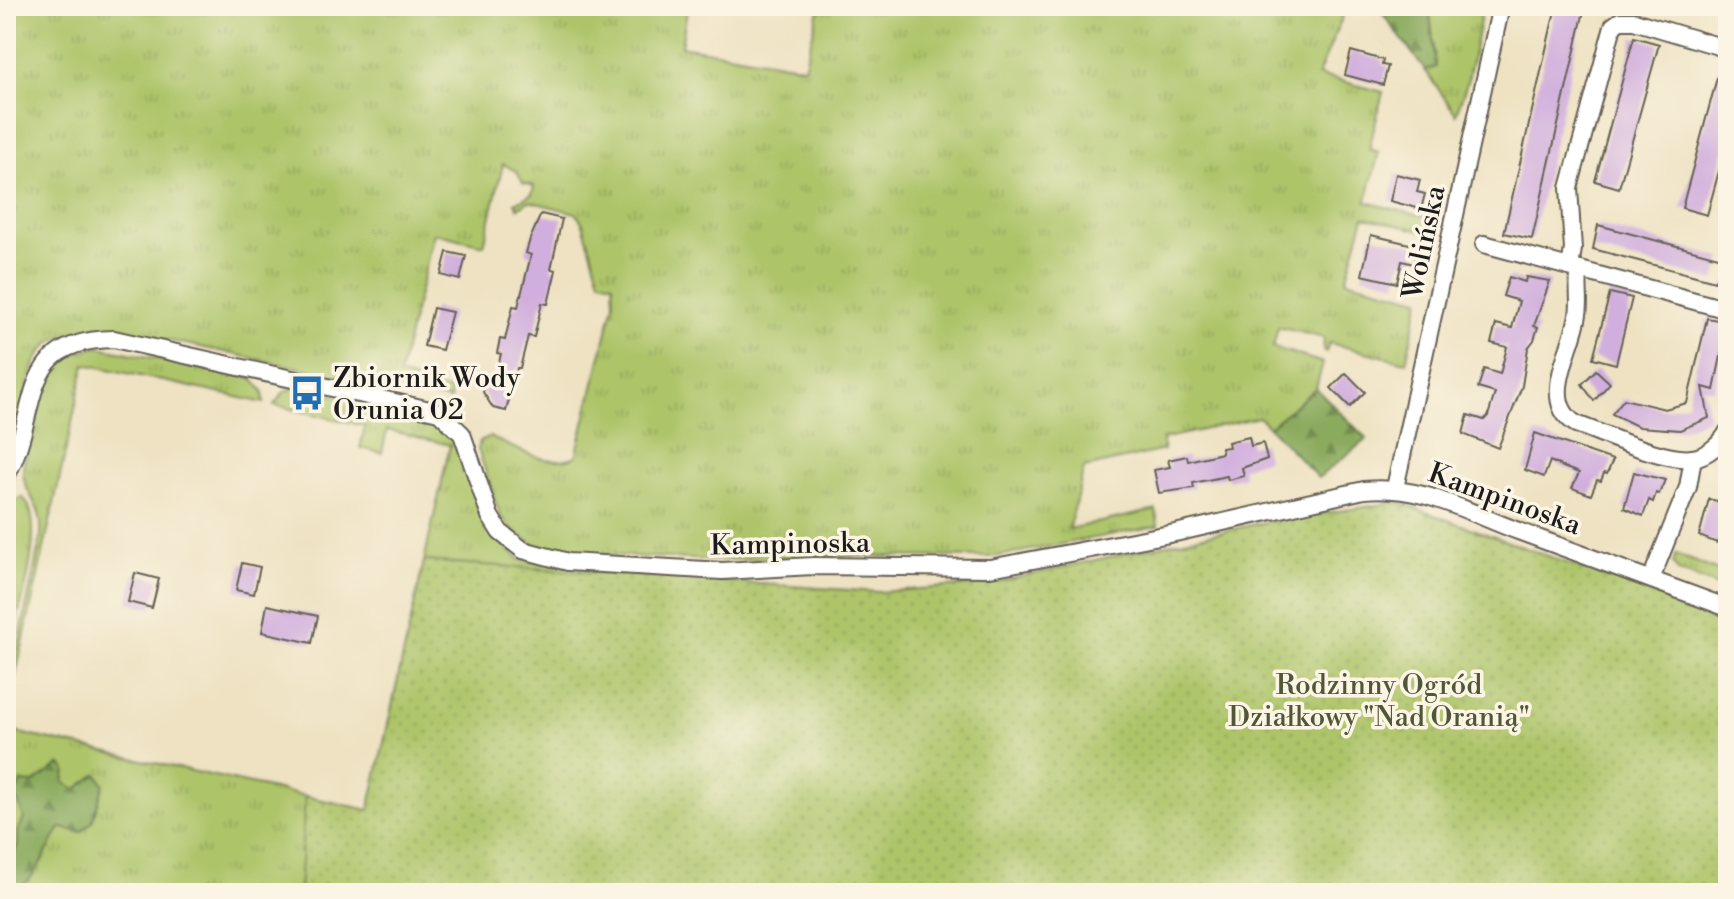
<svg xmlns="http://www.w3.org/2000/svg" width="1734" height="899" viewBox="0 0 1734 899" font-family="'Libre Bodoni',serif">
<defs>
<pattern id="grass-tufts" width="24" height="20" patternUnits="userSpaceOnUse" patternTransform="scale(2)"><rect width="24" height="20" fill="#adc469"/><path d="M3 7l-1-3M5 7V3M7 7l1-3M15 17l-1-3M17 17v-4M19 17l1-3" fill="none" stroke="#94a85a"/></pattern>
<pattern id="forest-firs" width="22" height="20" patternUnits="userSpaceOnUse" patternTransform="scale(2)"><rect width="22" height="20" fill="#8aaa5d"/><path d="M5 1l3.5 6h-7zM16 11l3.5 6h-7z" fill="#708a4c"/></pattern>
<pattern id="park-dots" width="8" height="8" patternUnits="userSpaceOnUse" patternTransform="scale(2)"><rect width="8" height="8" fill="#adc469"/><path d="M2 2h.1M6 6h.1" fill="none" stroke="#94a85a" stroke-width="1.8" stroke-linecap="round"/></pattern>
</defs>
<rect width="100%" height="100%" fill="#fcf5e5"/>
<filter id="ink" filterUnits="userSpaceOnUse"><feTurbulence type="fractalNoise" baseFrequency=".0125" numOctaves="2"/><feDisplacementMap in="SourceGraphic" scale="16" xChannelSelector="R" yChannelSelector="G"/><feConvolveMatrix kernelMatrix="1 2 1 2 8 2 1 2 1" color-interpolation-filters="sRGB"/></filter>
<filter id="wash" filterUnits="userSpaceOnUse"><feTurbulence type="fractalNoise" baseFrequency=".006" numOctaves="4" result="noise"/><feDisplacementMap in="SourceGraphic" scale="32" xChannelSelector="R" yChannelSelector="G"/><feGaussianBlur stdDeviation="1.8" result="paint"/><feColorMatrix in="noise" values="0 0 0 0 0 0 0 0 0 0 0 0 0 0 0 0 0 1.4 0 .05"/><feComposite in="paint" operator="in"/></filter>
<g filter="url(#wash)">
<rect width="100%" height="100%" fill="#eee2c2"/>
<g fill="url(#grass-tufts)" stroke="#647042" stroke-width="2">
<path d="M6,6H688L681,46L804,67L820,6H1347L1318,75L1383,92L1369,149L1379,152L1366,202L1438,220L1435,234L1364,217L1346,280L1420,299L1406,362L1329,343L1326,352L1323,351L1324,338L1278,327L1273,347L1323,363L1316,388L1269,427L1259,417L1162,439L1164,450L1084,468L1069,529L1156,510L1158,526L993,557L837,556L713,560L564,553L538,546L513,531L500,515L478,449L480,441L490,437C515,448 550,469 576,456L614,303L613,283L600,280L583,224L576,213L529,201L518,208L515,203L532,194L534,186L523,183L517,172L503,164L484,245L434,233L399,375L451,391L450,400L125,331C7,319 41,390 6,461Z"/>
<polygon points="1429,6 1480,6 1482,11 1468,80 1456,114 1425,70 1436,67"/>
<path d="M99,347L252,378L263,391L264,403L85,364L6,719V674L18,648L41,536C44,504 25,497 23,472C22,462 28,452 31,443C44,393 37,357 99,347Z"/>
<polygon points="294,388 413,410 439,421 456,436 492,533 520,560 690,579 424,561 450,445 387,430 382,453 360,448 365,426 274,405 284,392"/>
<path d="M22,497C50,520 17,621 6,653V509Z"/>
<polygon points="1676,554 1728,575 1728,590 1678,571 1673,563"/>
<polygon points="6,730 305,796 299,893 6,893"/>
</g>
<g fill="url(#forest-firs)" stroke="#53633c" stroke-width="2">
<polygon points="1377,6 1429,6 1436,67 1425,70"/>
<polygon points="1316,388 1367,439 1318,478 1269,427"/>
<path d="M60,764L66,770L64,782L76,789L97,774L104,784L92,822L81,832L60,828C48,847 31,893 6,893V864L18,845V831L24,818L15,794L21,782L34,783Z"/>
</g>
<polygon fill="url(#park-dots)" stroke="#647042" stroke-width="2" points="1398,502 1728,621 1728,893 299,893 305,796 369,810 424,561 878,592 988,584 1265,522"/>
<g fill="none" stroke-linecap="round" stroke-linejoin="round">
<polyline stroke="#60a9d7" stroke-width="5" points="6,549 9,550"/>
</g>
<g id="blocks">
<g fill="#d0aedd">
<polygon points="1556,6 1585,6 1532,239 1504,233"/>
<polygon points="1634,37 1659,44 1619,188 1595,181"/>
<polygon points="1351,51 1383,60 1382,65 1388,66 1383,85 1345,75"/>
<polygon points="1722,59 1728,60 1728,138 1707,215 1682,208"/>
<polygon points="1396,174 1420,180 1417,192 1425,194 1421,209 1390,201"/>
<polygon points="541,214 562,219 551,269 556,270 548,304 542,303 534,337 528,336 520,368 517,368 506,411 493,408 483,392 486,380 494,382 501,354 497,353 500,339 505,340 513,306 518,307 531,255 526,253 530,239"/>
<polygon points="1598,225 1722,258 1715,281 1593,249"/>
<polygon points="1371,235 1418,246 1414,264 1402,261 1397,283 1362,275"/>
<polygon points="447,252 466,256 460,280 441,275"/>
<polygon points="1509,277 1525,282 1526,277 1550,281 1534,326 1538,327 1534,340 1528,348 1522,386 1498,448 1463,434 1468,415 1484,420 1488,416 1495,393 1478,388 1484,369 1500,374 1507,347 1491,343 1496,324 1512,328 1519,301 1503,296"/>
<polygon points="1610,293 1632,298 1616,364 1593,358"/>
<polygon points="433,308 452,312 442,350 424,346"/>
<polygon points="1707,318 1728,322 1714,390 1703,387 1709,418 1680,430 1639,427 1612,414 1624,399 1665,409 1687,403"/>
<polygon points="1596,370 1610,383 1594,401 1582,384"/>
<polygon points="1346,373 1365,392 1350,407 1331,388"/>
<polygon points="1535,433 1613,460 1607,474 1604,473 1601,481 1597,480 1591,495 1572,488 1579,473 1563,467 1550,461 1544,477 1525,470"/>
<polygon points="1249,437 1251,446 1263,443 1267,459 1242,468 1244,476 1228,480 1227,476 1193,483 1194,488 1159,493 1154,470 1170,467 1168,460 1187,456 1188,461 1222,453 1221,448 1229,447 1228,442"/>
<polygon points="1634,472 1665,480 1659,494 1656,493 1653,502 1649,500 1643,516 1624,508"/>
<polygon points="1709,499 1728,505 1728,530 1724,528 1717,543 1699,536"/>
<polygon points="242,563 260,567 254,594 236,590"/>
<polygon points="135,573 159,579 152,608 128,602"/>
<polygon points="267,605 318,616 312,643 262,632"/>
</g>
</g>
</g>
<g filter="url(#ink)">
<use href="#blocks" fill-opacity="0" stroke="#666156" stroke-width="2"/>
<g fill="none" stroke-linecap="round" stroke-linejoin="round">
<g stroke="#666156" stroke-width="20">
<g id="minor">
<polyline points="1484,244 1728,310"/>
<polyline points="1570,267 1573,249 1569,188 1613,26 1620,21 1634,21 1728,49"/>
<path d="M1580,270C1576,286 1581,299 1578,314C1574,348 1538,400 1576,424C1605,434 1664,462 1693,458C1707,456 1722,443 1728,431"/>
<path d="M6,476C42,412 14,340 114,339L439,412L462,434L490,516L500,532L523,550L568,562L722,571L813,566L990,568L1175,533L1364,490C1423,484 1468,513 1521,532C1590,557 1659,582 1728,608"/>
<polyline points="1395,488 1501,6"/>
<polyline points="1651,579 1688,487 1693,458"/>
</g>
</g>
<use href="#minor" stroke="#fff" stroke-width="16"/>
</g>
</g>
<defs>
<g id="bus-bare" transform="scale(2.76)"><path d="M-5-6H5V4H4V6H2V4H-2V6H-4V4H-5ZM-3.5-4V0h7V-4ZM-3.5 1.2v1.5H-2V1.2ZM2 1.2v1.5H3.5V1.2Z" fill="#1f6fb2" stroke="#fcf5e5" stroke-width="2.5" paint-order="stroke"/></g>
</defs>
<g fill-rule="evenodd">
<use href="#bus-bare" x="307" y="393"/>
</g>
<g text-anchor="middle" stroke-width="7" stroke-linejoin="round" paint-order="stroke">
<g font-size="28" fill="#1c1c1c" stroke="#fcf5e5">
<text transform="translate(1423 242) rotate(-78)" y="10">Wolińska</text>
<text transform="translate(1505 498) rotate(20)" y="10">Kampinoska</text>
<text transform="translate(790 543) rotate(-1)" y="10">Kampinoska</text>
</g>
<g font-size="28" fill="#1c1c1c" stroke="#fcf5e5" text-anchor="start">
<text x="333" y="387">Zbiornik Wody<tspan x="333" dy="32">Orunia 02</tspan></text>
</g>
<g font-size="28" fill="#4f5737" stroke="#fcf5e5">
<text x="1379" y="694">Rodzinny Ogród<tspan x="1379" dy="32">Działkowy "Nad Oranią"</tspan></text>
</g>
</g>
<rect width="1734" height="899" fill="none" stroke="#fcf5e5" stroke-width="32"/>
</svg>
